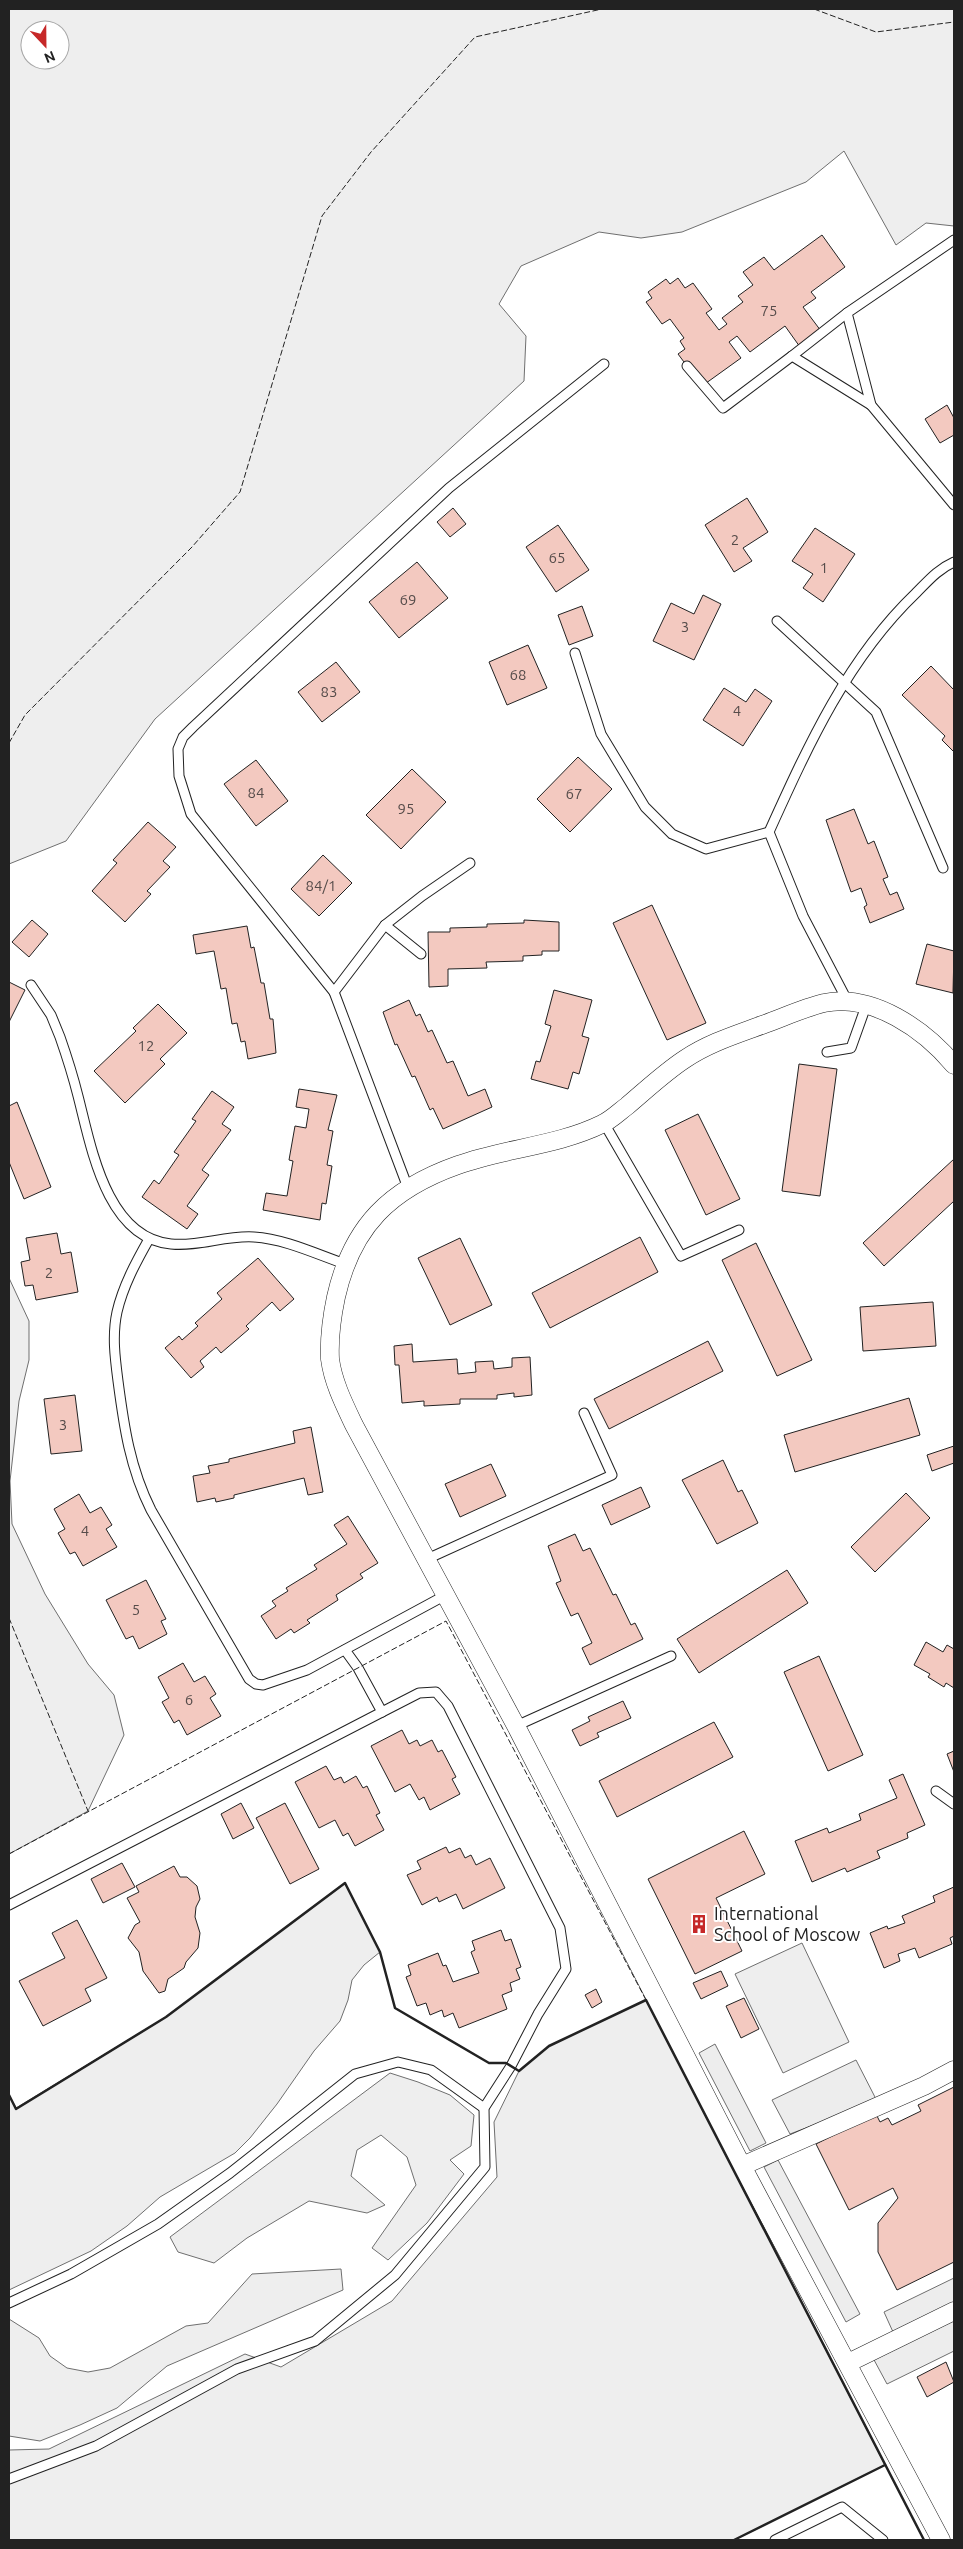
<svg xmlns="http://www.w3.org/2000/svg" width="963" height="2549" viewBox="0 0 963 2549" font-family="Ubuntu,sans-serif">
<rect width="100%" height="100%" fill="#fff"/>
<g fill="#eee" stroke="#6f6f6f" fill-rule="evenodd">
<path d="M9,9H954V226L926,223L896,245L844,151L806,182L682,232L641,238L599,232L521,266L499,304L526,336L524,381L155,719L66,841L9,864ZM30,30H60V60H30Z"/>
<polygon points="9,1278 29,1321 29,1360 19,1401 10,1481 12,1524 45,1594 88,1664 114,1695 124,1735 88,1811 9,1854"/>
<polygon points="345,1883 380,1952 364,1965 352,1980 348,2000 340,2021 314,2051 277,2104 250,2138 235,2153 160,2197 127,2226 91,2251 9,2290 9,2095 16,2108 166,2017"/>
<polygon points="802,1943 849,2042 783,2073 735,1974"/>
<polygon points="646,2000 885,2465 734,2540 9,2540 9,2450 49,2449 245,2354 281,2367 392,2301 497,2177 494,2122 519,2071 549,2046"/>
<polygon points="390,2073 418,2082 450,2095 474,2115 471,2146 450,2160 464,2174 427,2223 388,2260 372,2248 416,2185 407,2157 381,2135 357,2150 351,2176 385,2205 367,2213 309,2201 247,2238 214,2263 178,2252 170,2237"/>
<polygon points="341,2269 343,2290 167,2366 117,2408 80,2425 40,2441 9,2436 9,2319 39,2338 50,2356 67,2368 88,2372 110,2368 186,2326 208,2323 252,2274"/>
</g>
<g fill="#ededed" stroke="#6f6f6f">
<polygon points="715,2044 766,2143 750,2151 699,2053"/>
<polygon points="856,2060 877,2101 790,2134 772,2100"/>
<polygon points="778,2160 860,2314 846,2322 764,2167"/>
<polygon points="954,2278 954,2351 887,2384 866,2345 893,2332 884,2312"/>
</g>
<g fill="#f3c9c0" stroke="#222">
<polygon points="822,235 845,267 811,292 816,298 803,307 821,331 800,347 785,326 750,352 737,336 729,342 741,358 702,386 678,354 685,349 680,341 684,338 670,319 662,324 646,302 652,298 648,292 666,279 670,284 678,278 685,288 693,283 712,309 706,313 719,330 727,324 722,318 743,302 738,296 753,285 743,272 764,257 774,270"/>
<polygon points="947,405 954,418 954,435 940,443 925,419"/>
<polygon points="747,498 768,532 743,548 752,561 734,572 705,525"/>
<polygon points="453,508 466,524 450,537 437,522"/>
<polygon points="558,525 589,570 556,592 526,547"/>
<polygon points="815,528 855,554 823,602 803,588 813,574 792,561"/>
<polygon points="417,562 448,598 399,638 369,602"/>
<polygon points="703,595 721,604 694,660 653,641 671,603 694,614"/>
<polygon points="582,606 593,636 569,645 558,615"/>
<polygon points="528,645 547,688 507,705 489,662"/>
<polygon points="336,662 360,692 322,722 298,692"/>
<polygon points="931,666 954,690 954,752 942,740 945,736 902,695"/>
<polygon points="724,688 746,702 755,689 772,701 743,746 703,720"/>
<polygon points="578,757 612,789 570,832 537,799"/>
<polygon points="256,760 288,801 256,826 224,784"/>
<polygon points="412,769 446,802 401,849 366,815"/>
<polygon points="854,809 868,844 874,841 888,877 883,879 890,895 897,892 904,909 870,923 864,907 867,905 861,888 851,892 826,820"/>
<polygon points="148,822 176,847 163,861 170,867 147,891 151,894 125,922 92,891 117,863 113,860"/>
<polygon points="323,855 352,883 319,916 291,889"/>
<polygon points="652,905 706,1023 667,1040 613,923"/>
<polygon points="32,920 48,934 29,957 12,942"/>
<polygon points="524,920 559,922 559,951 542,951 542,955 523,956 523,961 486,962 487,968 448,969 448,986 429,987 428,932 450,932 450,928 487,927 487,924 524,923"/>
<polygon points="247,926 251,948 254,947 261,983 264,983 270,1019 273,1019 276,1053 248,1059 245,1041 241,1042 237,1023 232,1024 226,988 221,989 214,951 196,954 193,935"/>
<polygon points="927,944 954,951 953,993 916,984"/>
<polygon points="9,982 25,990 9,1022"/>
<polygon points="554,990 592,1000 582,1036 589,1038 579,1074 573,1072 568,1089 531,1079 536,1061 540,1062 551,1026 545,1024"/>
<polygon points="409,1000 416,1016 420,1014 428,1032 432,1030 447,1063 453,1061 468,1096 485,1089 492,1107 443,1129 433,1108 430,1110 415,1076 412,1077 397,1044 395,1045 383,1012"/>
<polygon points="158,1004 187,1033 160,1059 165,1064 125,1103 94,1071 136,1031 133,1028"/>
<polygon points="799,1064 837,1069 820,1196 782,1191"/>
<polygon points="299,1089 337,1095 328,1130 333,1131 327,1165 332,1166 326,1204 322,1203 320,1220 263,1210 266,1193 287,1196 293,1161 289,1160 295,1126 306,1128 309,1109 296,1107"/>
<polygon points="212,1091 234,1107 222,1124 231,1130 202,1170 209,1175 187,1206 198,1214 187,1229 142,1197 154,1180 159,1184 179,1155 174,1152 196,1121 192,1119"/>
<polygon points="17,1102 51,1187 24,1199 9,1162 9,1106"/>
<polygon points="698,1114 740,1199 706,1215 665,1130"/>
<polygon points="954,1159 954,1201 884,1266 863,1243"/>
<polygon points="57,1233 61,1254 71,1252 78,1292 36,1300 33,1285 25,1286 21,1262 30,1260 26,1238"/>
<polygon points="640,1237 658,1272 550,1328 532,1293"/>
<polygon points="460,1238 492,1305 450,1325 418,1258"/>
<polygon points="756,1243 812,1360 777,1376 722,1260"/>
<polygon points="258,1258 294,1299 280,1311 272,1302 246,1326 249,1329 221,1353 216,1347 200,1361 204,1367 191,1378 165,1348 179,1336 182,1340 198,1326 195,1323 222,1299 217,1293"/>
<polygon points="933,1302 936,1346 863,1351 860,1307"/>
<polygon points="708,1341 723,1371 609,1429 594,1399"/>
<polygon points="412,1344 413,1362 457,1359 458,1374 476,1372 475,1362 493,1361 494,1369 512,1367 512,1358 530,1357 532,1395 514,1397 514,1393 497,1395 497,1399 460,1399 460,1404 424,1406 424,1401 402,1403 399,1365 395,1365 394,1346"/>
<polygon points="75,1395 82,1451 51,1454 44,1399"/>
<polygon points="909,1398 920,1435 795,1472 784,1435"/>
<polygon points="311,1427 323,1492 308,1495 304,1478 234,1495 234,1498 216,1502 215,1498 197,1502 193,1476 210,1473 208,1466 229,1462 229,1459 295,1443 293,1431"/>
<polygon points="954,1446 954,1463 932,1471 927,1455"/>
<polygon points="723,1460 738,1492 742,1490 758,1523 717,1544 682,1480"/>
<polygon points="491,1464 506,1496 460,1517 445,1484"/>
<polygon points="641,1487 650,1507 611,1525 602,1505"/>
<polygon points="906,1493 930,1518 875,1572 851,1547"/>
<polygon points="79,1494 90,1513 101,1507 112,1525 106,1529 117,1547 83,1566 75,1552 70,1554 58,1533 65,1529 54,1509"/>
<polygon points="348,1516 378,1563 360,1574 363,1578 336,1595 338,1600 307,1620 310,1623 294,1633 291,1629 276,1639 261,1616 276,1606 272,1601 288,1591 286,1588 317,1569 314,1565 347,1544 334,1525"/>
<polygon points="575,1534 583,1551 590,1548 613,1595 616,1594 631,1625 635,1623 643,1639 590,1665 582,1648 592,1643 578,1613 571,1616 556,1583 561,1581 548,1546"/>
<polygon points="787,1570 808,1603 699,1673 677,1639"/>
<polygon points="146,1580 166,1619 161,1621 167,1634 139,1649 133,1636 126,1639 106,1600"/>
<polygon points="926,1642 943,1652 947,1645 954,1649 954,1688 946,1683 944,1687 928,1677 930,1674 914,1665"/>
<polygon points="819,1656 863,1755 828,1771 784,1672"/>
<polygon points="183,1663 194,1682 205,1676 216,1694 210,1698 221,1716 187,1735 179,1720 174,1723 162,1702 169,1698 158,1677"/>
<polygon points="623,1701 631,1718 597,1733 599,1737 580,1746 572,1730 590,1721 588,1717"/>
<polygon points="714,1722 733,1757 617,1817 599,1781"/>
<polygon points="402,1730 409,1744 417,1740 420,1746 432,1740 438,1752 442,1750 456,1777 452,1779 460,1794 430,1810 424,1797 419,1800 410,1784 395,1792 371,1746"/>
<polygon points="954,1751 954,1772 947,1754"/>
<polygon points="326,1766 334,1780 341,1777 344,1783 356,1776 363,1788 367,1786 380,1813 376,1815 384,1830 355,1846 348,1833 343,1836 335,1820 319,1828 295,1782"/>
<polygon points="903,1774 925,1825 907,1833 908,1838 877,1851 880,1858 847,1872 845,1868 812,1882 795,1841 827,1828 829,1833 861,1820 859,1814 897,1798 889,1780"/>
<polygon points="241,1803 254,1828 233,1839 221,1814"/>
<polygon points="285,1803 319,1869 290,1884 256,1818"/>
<polygon points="744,1831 765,1874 716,1898 742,1951 695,1974 648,1879"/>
<polygon points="446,1847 449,1853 460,1848 465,1858 471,1855 476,1865 490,1858 505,1888 463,1909 456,1894 439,1902 437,1897 422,1905 407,1875 421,1869 417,1861"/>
<polygon points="122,1863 135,1887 103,1903 91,1879"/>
<polygon points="174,1866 180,1877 187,1877 197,1886 200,1899 196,1907 195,1917 200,1933 198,1948 186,1962 184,1968 168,1979 165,1991 159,1993 143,1971 139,1952 128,1938 135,1925 140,1922 127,1898 139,1892 136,1886"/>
<polygon points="954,1887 954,1936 950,1938 952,1944 919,1958 915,1948 898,1954 900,1961 884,1968 870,1933 887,1926 888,1929 905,1923 902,1916 935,1902 933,1896"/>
<polygon points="77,1920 107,1978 85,1989 91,2001 43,2026 19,1981 65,1958 52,1933"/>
<polygon points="501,1930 505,1941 511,1939 521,1967 516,1969 520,1979 510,1983 512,1991 502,1995 507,2009 459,2028 453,2013 444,2017 442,2010 430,2015 426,2003 417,2006 406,1977 411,1975 408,1965 438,1953 443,1966 446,1965 453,1982 479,1973 471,1952 475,1950 472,1941"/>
<polygon points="721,1971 728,1986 701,1999 693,1983"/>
<polygon points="596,1989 602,2002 592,2008 585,1995"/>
<polygon points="744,1998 759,2029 741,2038 726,2006"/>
<polygon points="954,2087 954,2262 897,2290 878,2252 878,2223 898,2198 893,2188 849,2210 816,2144 876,2114 880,2122 888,2118 892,2125 921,2111 918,2105"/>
<polygon points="946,2362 954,2382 927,2397 917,2377"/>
</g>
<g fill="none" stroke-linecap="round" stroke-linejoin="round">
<g stroke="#222" stroke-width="11">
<g id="service">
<polyline points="954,240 847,313 871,405 954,505"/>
<polyline points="847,313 792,356 871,405"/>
<polyline points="687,366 723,408 792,356"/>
<polyline points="777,621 876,712 943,868"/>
<polyline points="575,653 601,734 645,807 672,834 706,849 769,832"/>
<polyline points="385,925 421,954"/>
<path d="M31,985L51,1015L60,1037C67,1057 73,1076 78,1096C91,1146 106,1238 171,1244C199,1247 226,1235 254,1237C285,1239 316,1254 345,1264"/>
<polyline points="334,992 385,925 422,896 470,863"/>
<path d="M848,1002L803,916L769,832C808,746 847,659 916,593C928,581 938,569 954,562"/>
<polyline points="827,1052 851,1048 866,1006"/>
<polyline points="604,1123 681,1256 739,1230"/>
<polyline points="408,1188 334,992 191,814 179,776 178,749 183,737 193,727 449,488 604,364"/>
<path d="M149,1239C136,1262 123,1286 117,1312C112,1335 115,1358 118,1381C124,1427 130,1468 151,1510L249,1679L256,1684L263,1685L307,1670L444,1596"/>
<polyline points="427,1559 612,1475 584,1413"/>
<polyline points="516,1726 671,1656"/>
<polyline points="936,1791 954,1804"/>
<polyline points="9,1905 382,1712 358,1668 345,1650"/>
<polyline points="9,2303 71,2274 158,2224 230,2173 355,2074 398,2062 431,2070 484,2108"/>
<polyline points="9,2479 96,2446 237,2369 315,2341 395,2275 485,2167 484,2108 511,2066 538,2014 566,1969 560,1928 448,1706 436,1692 419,1693 382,1712"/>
<polyline points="775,2540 842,2507 883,2540"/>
</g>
</g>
<g stroke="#222" stroke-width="19">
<g id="minor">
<polyline points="742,2166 924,2086 954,2070"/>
<polyline points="848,2363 954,2311"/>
<path d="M941,2540L742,2166L516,1726L354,1425C344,1404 333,1382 330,1359C329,1339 332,1316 336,1297C352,1226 390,1189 458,1165C505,1148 557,1146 602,1124C611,1120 619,1112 627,1106C646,1090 665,1072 685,1059C709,1043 735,1035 762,1025C782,1018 803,1008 824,1003C873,993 925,1030 954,1065"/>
</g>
</g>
<use href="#service" stroke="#fff" stroke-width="9"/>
<use href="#minor" stroke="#fff" stroke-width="18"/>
<g stroke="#222" stroke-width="1" stroke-dasharray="6 2.5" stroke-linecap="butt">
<polyline points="814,9 876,32 954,22"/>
<polyline points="9,743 25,715 192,547 240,492 322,216 371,152 475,37 602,9"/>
<polyline points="9,1618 88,1811"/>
<polyline points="9,1854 446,1621 646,2000"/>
</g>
<g stroke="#222" stroke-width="2.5">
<polyline points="9,2095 16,2109 166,2017 345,1883 380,1952 395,2008 489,2063 506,2063 519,2071 549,2046 646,2000 924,2540"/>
<polyline points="734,2540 885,2465"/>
</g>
</g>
<defs>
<g id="building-bare" transform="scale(1.5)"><path d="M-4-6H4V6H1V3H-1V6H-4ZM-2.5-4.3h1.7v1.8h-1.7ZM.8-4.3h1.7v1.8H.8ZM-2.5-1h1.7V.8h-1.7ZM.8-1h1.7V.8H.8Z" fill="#c62828" stroke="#fff" stroke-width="2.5" paint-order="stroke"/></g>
</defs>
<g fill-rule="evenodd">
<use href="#building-bare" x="699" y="1924"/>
</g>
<g text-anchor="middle" stroke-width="4" stroke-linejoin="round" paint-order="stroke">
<g font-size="15" fill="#564c4a">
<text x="769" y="316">75</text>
<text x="735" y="545">2</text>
<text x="557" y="563">65</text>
<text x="824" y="573">1</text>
<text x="408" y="605">69</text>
<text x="685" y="632">3</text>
<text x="518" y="680">68</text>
<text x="329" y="697">83</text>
<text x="737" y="716">4</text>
<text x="256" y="798">84</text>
<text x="574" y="799">67</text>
<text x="406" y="814">95</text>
<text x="321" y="891">84/1</text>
<text x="146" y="1051">12</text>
<text x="49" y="1278">2</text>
<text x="63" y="1430">3</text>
<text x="85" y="1536">4</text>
<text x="136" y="1615">5</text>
<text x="189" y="1705">6</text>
</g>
<g font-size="18" fill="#222" stroke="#fff" text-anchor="start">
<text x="714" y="1920">International<tspan x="714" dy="21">School of Moscow</tspan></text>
</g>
</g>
<rect width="963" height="2549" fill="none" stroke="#222222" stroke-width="20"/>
<g transform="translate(45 45) rotate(158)"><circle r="24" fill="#ffffff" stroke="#a7a7a7"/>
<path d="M0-4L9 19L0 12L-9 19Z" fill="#c62828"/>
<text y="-8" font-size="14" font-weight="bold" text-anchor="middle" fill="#222222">N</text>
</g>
</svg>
